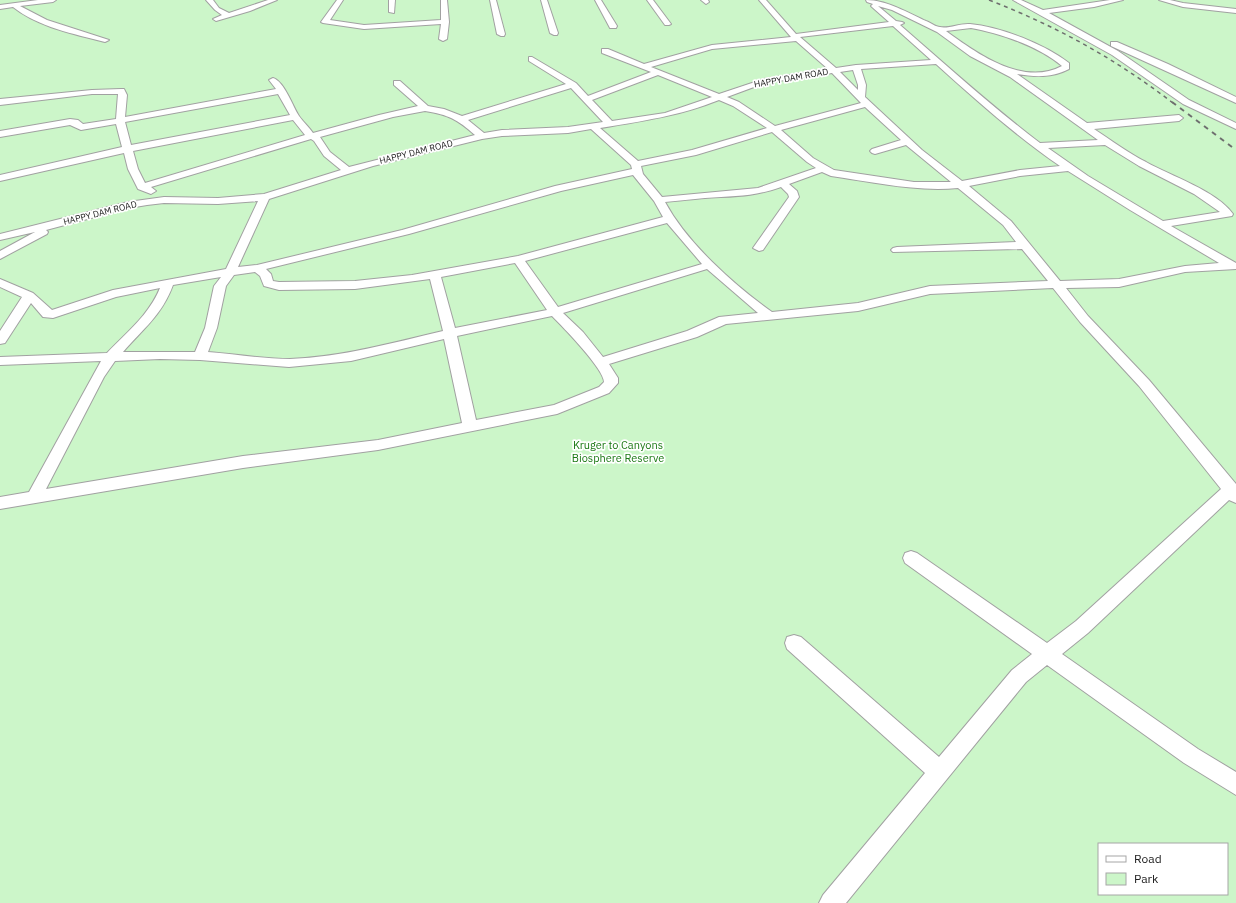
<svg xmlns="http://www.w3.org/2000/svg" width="1236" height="903" viewBox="0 0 1236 903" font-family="'IBM Plex Sans',sans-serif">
<rect width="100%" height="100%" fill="#f0ece8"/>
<path fill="#ccf6c9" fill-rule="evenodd" d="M0,0H1236V903H0ZM1099,844H1227V894H1099Z"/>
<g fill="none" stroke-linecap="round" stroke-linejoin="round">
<g stroke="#a1a1a1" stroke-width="2">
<g id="minor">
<path d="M38,0H56L53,2L20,6L47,20L109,40L105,42C74,34 38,27 13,7L0,9V5Z"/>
<polygon points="206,0 213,0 219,8 229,13 268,0 277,0 250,11 216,21 213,19 222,15 215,10"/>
<polygon points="337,0 343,0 330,20 364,25 441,20 441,0 447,0 449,22 447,39 443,41 439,39 441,24 364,29 323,23 321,22"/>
<polygon points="389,0 395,0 394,13 389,12"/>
<polygon points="490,0 496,0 505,34 504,36 501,36 497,34"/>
<polygon points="541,0 547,0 558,33 557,35 554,35 550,33"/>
<polygon points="595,0 601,0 617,26 616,28 610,28"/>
<polygon points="647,0 653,0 671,24 669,25 665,25"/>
<polygon points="701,0 708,0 709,2 706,4"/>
<path d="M759,0H766L796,34L889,22L872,7L871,6L873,4L867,2L866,0C887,0 908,13 926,21C931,23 936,27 940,27C948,29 961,23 970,24C1001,27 1044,44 1069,63V69C1052,78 1035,77 1017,74L1087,123L1179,115L1183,118L1179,121L1094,129C1111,140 1128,153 1146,162C1171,176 1217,191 1233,214L1232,216L1171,226L1236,263V269L1185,272L1119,287L1066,288L1088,316L1149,380L1236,484V503L1229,500L1088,633L1062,654L1198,749L1236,772V795L1184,763L1047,665L1026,682L846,903H819L823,895L925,773L787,649L785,643L787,637L794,635L801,637L939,757L1012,670L1032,654L905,563L903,558L905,553L911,551L917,553L1047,643L1076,621L1221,489L1139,386L1080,322L1053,288L930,294L858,311L726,324L697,337L609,364L618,378V383L609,393L557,414L378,450L243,468L0,509V497L29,492L101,361L0,365V357L107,353C127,332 149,315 160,288L116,297L53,318L43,317L31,303L5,343L0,344V331L22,297L0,287V279L33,293L52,310L113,290L226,269L258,201L218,204L164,203L147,205L129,208L46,230L48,232L47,234L0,259V251L35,232L0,240V234L128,202L164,197L218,198L264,194L341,170L324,156L314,141L311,139L151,187L156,191L151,194L138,189L128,169L124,153L0,181V175L122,147L116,124L81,130L70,125L0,137V131L70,119L78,120L83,124L116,119L118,94H92L0,105V99L92,90L121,89H124L127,95L125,117L276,89L269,80L273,78C284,81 293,107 299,116C303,122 309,127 313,133L379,115L418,106L394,85V81H400L428,106L444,109L462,116L566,84L529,61V57H532L576,83L588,96L651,72L602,53V49H608L644,64L712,45L791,37ZM878,6L892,10L937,32L970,56L1010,77L1098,140L1040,143C991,106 946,65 900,25L904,23L902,22L896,21ZM893,26L931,60L856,65L836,68L800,37ZM971,28C1000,33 1040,47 1062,66C1023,87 976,53 946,31ZM796,41L828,69L764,79L719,94L651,67L712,49ZM936,64C976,100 1016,136 1060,166L1020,170L962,181L922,150L865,97L866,85L861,69ZM853,70L858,85V90L840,72ZM832,73L861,103L775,126L739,102L727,97L765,83ZM658,75L712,97L665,113L612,121L592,100ZM571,88L603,122L568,127L502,130L484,133L468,120ZM278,94L290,115L131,145L125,122ZM719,100L733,106L767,128L692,150L638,161L600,128C643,121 679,116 719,100ZM865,107L901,140L872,149L870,151L872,153L875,154L906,145L951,182H914L834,170L813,158L781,130ZM425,111C449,115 457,119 475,135L349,167L330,152L320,137L393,117ZM293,120L305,135L145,183L138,169L133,151ZM591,129L631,165L632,169L555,186L402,230L257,265L238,267L269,199L373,166L482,139L502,136L568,133ZM772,132L807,162L816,168L758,188L662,197L643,174L641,166L696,155ZM1105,145L1139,166L1194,194L1220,212L1163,221L1088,176L1048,148ZM1068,171L1130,210L1219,263L1185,266L1119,279L1060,281L1011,221L969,186L1020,176ZM822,172L831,176C873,182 916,192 958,188L1003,225L1016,242L897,247L893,248L891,250L893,252L1022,249L1048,281L930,286L858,303L772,312C734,285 687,243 665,202C679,201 692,199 705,198C734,196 753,197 781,187L788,194L789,197L753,248L759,251L763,250L799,197L797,191L789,184ZM633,175L654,201L663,217L518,256L412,275L355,281L279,282L273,281L271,274L266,269L409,234L561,191ZM667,223L702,264L558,307L525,261ZM515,263L547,310L455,328L441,277ZM707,269L758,313L719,317L687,331L603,357L583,332L563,313ZM255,272L260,276L264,286L279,290L355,289L430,279L443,331C392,343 342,357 290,359C263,359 235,354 208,352L217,328L226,286L234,275ZM221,277L214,286L205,328L195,352H123C143,329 162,315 173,285ZM552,316C563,327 604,369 604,382L599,387L554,405L476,420L457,336ZM444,339L462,423L378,440L243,456L46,489L104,377L115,361L160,359L200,360L289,367L351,361Z"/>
<polygon points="1013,0 1021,0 1043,10 1110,0 1123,0 1094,7 1049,13 1118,51 1189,100 1236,123 1236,129 1183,104 1112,55"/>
<polygon points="1159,0 1170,0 1183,3 1236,9 1236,13 1183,7"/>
<polygon points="1111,42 1117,42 1168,64 1236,97 1236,103 1111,46"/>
</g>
</g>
<use href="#minor" fill="#fff" fill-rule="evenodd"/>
<path stroke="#6e6e6e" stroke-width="1.5" stroke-dasharray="4 4" stroke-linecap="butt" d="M989,0C1058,27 1114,58 1173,103"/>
<polyline stroke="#6e6e6e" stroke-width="2" stroke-dasharray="5 5" stroke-linecap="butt" points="1172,102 1236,150"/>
</g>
<g text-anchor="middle" stroke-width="3.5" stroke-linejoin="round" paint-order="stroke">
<g font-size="9" fill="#202020" stroke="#fff">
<text transform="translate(791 78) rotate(-10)" y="3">HAPPY DAM ROAD</text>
<text transform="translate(416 152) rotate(-14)" y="3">HAPPY DAM ROAD</text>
<text transform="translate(100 213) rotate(-14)" y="3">HAPPY DAM ROAD</text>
</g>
<g font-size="11" fill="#1b7914" stroke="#fff">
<text x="618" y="449">Kruger to Canyons<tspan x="618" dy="13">Biosphere Reserve</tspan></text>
</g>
</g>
<rect x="1098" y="843" width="130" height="52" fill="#ffffff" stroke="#a6a6a6"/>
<rect x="1106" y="856" width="20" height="6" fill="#ffffff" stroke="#a6a6a6"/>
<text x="1134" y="863" font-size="12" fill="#202020">Road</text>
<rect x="1106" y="873" width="20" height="12" fill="#ccf6c9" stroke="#a6a6a6"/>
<text x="1134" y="883" font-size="12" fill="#202020">Park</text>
</svg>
